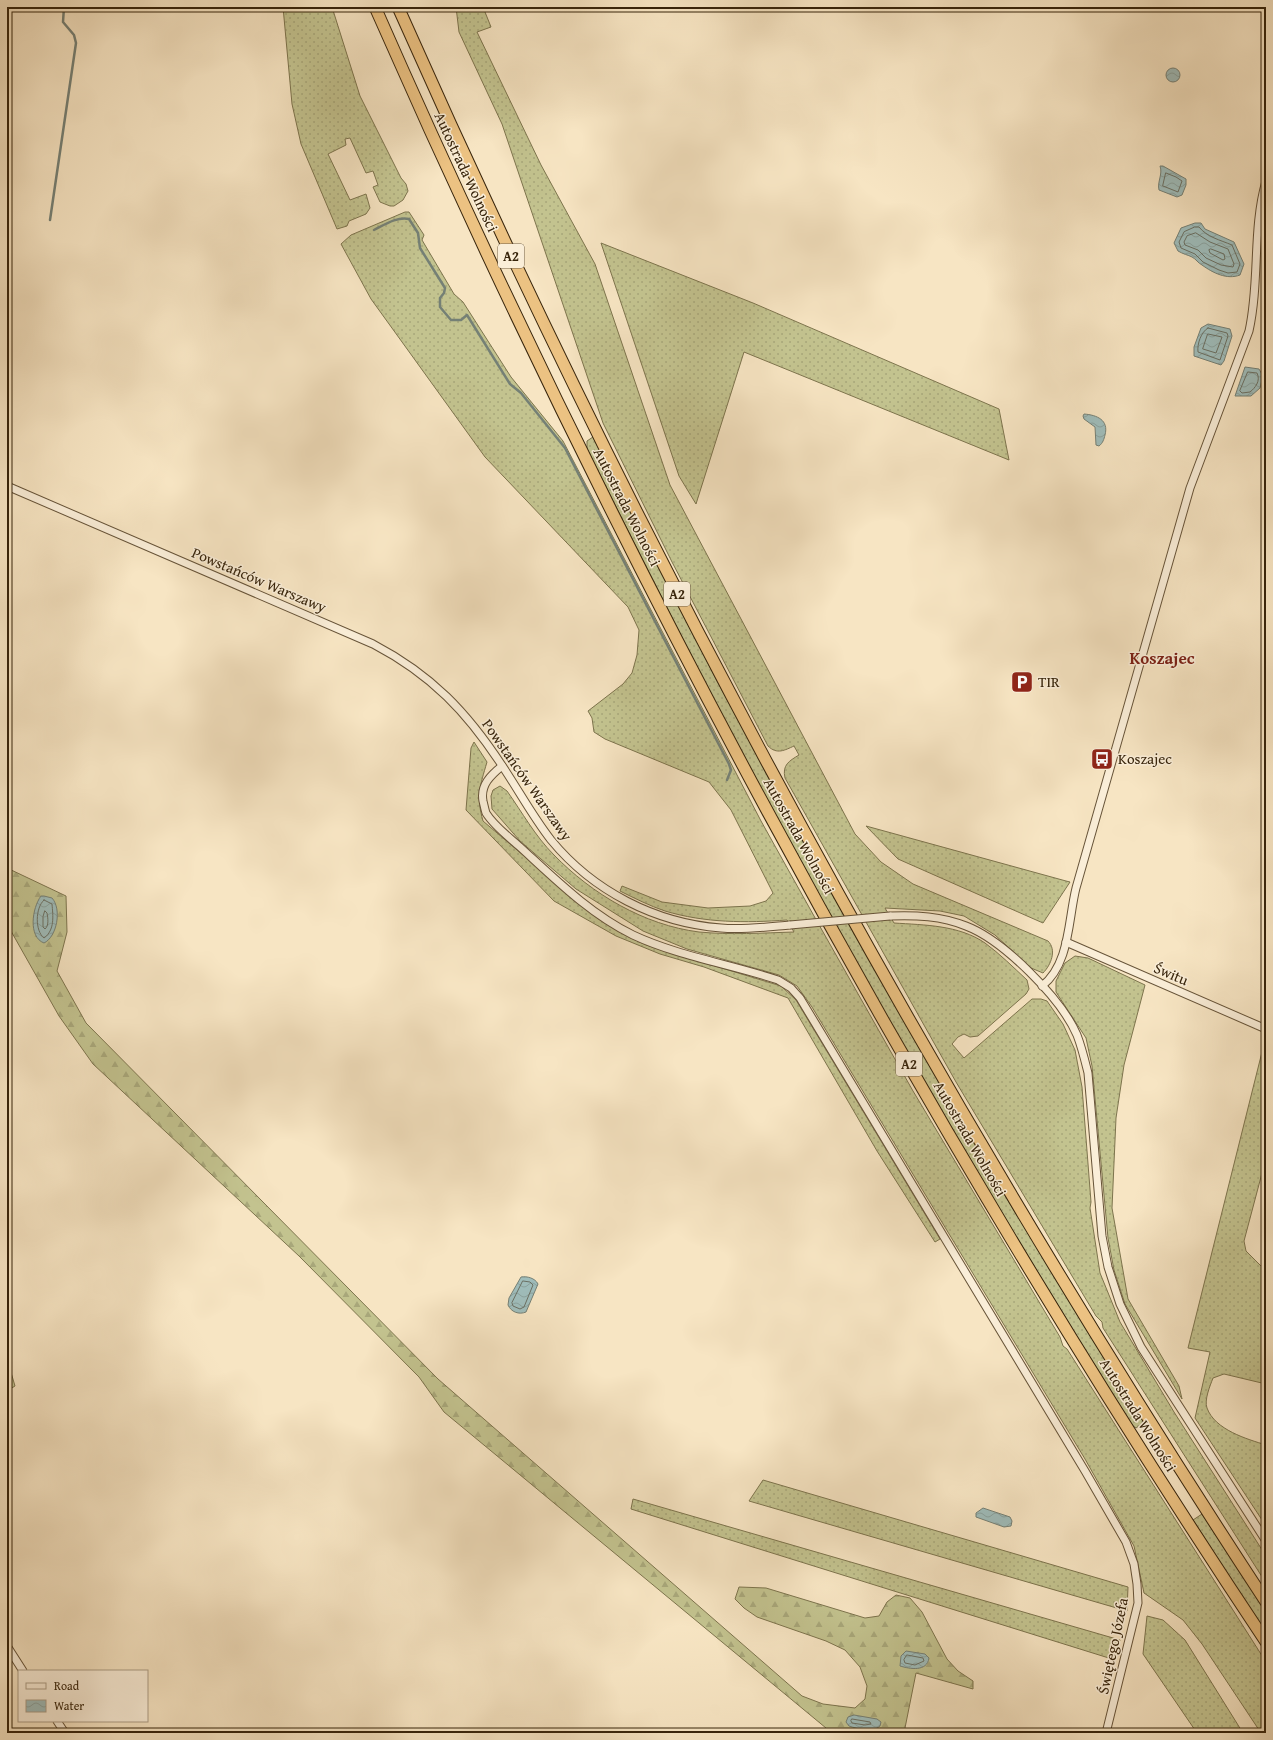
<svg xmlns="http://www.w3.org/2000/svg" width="1273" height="1740" viewBox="0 0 1273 1740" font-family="'Gentium Book Plus',serif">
<defs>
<pattern id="grass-dots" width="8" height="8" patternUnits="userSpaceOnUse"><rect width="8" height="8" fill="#c3c38f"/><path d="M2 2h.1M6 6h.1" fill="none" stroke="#a8a77a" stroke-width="1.8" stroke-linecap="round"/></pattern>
<pattern id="forest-firs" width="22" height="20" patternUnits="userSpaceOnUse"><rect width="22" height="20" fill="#c3c38f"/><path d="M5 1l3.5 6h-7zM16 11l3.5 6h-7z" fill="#a8a77a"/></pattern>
<pattern id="water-waves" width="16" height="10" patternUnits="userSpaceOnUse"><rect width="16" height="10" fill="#9fbdbb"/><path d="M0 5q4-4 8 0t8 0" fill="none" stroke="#8aa29f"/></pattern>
</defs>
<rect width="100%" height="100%" fill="#f7e5c3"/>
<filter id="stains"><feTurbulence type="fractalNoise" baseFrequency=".005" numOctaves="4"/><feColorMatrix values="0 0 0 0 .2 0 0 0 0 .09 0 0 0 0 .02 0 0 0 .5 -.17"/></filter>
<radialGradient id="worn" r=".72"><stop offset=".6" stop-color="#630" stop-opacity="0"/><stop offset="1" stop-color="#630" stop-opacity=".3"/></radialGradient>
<g fill="url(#grass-dots)" stroke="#7d744d">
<polygon points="283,7 332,7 360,96 401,178 406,184 408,191 403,200 394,206 390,206 380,202 373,187 378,185 373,171 366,173 350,138 345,139 346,145 328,154 350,200 366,194 370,208 366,214 349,221 347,226 337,229 301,144 292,104"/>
<path d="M456,7H483L491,27L477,32L541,165L595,264L670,485L855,834L881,862L913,884L1048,941C1057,950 1051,965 1043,973L1031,968L995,935L964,916L940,911L885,908L894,923C924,925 959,925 985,943C1000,954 1013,967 1027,980L1029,989L1026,994L978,1036L970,1037L964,1034L958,1037L952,1044L964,1058L1032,999H1041L1047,1001L1063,1024L1075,1050L1082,1087L1091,1202L1090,1208L1100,1273L1120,1322L1174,1412L1266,1556V1583L1103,1328L1102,1322L1096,1316L956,1082L785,778C782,765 789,761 799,755L794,746C785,750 777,755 768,746L672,562L603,423L502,124L459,32Z"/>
<path d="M405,212H409L424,235L422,240L454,294L463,302L511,377L563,441L761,821L814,916L913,1091L1060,1337L1063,1346L1067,1349L1266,1662V1733H1261L1202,1644L1183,1620L1144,1593L1134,1546L1085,1459L812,1007L797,986L779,975L687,949L643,931L576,889L520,841L492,809L491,796L493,790L500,786L507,791C522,812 535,836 554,855C592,894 644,925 699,932C731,935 762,933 794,932L787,920C746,923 705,923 665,911C650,906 634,898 620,891L622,886L662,902L708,908L750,906L766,901L773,893L731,810L709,782L605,739L594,732L592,718L588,711L623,684L632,673L637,655L639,630L628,607L485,457L371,299L341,244L351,235Z"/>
<polygon points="601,243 753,303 999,409 1009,460 744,352 696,504 679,476"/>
<path d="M593,437L717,681L856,937L1007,1199L1142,1418L1143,1423L1136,1428L1132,1425C1006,1224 885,1019 772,809C708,691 648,570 587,449V441Z"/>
<path d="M474,742L487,762C480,786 476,796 483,821L597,918L625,935L646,945L781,986L796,1000L940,1239L935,1242L877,1151L788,998L704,967L660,954L616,936L554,901L466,810L471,748Z"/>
<polygon points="866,826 1066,881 1070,882 1043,923 898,859"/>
<polygon points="1075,956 1088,958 1145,985 1124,1065 1116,1118 1112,1208 1128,1299 1179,1386 1182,1399 1125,1304 1114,1270 1108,1238 1092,1066 1086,1038 1056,992 1056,981 1065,963"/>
<path d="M1266,1036V1158L1244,1241L1246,1251L1266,1271V1384L1224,1374L1213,1378C1210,1386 1204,1400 1207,1408C1215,1430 1247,1439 1266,1445V1526L1195,1418L1210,1352L1188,1348Z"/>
<polygon points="763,1480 1128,1587 1127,1611 749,1501"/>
<polygon points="633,1499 1120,1640 1112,1659 631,1509"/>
<polygon points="1202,1514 1266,1611 1266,1633 1193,1520"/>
<polygon points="1147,1616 1163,1620 1185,1640 1243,1733 1197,1733 1143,1654"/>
</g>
<g fill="url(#forest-firs)" stroke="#7d744d">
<polygon points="7,868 66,896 67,932 57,971 86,1023 438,1379 802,1696 823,1704 855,1708 865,1699 867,1686 860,1667 845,1650 826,1641 757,1617 744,1608 735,1599 739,1587 766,1588 865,1618 879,1616 887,1602 896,1595 910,1598 922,1612 947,1659 958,1671 973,1681 973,1689 916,1673 904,1733 832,1733 444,1412 419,1377 299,1256 93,1064 59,1016 7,924"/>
<polygon points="7,1359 15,1386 7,1391"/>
</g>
<g fill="url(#water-waves)" stroke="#758075">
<circle cx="1173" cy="75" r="7"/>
<path d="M1160,166H1163L1186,179V185L1182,195L1177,197L1159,190C1157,182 1163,174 1160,166Z"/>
<path d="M1195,223H1201L1205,229L1234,242L1244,264L1240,275C1227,280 1213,273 1202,265C1198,263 1196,259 1192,257C1188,255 1183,254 1178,251L1174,243L1181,228Z"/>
<polygon points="1208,324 1230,329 1232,336 1224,361 1221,365 1194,356 1194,347 1201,328"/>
<polygon points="1245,367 1259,369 1263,376 1260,388 1251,396 1235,396"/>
<path d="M1084,414C1097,415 1109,420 1105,435C1104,439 1103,443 1099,446L1096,445L1095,427L1084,419L1083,416Z"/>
<path d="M41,896H44L52,898C62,909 57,937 44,943C28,937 32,908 41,896Z"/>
<path d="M521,1277C527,1276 535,1278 538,1284L526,1312C519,1315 511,1312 508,1305L509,1298Z"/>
<polygon points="983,1508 1010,1517 1012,1521 1011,1526 1004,1527 976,1517 976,1513"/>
<path d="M906,1651L925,1654L929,1658C927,1672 910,1669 900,1666L901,1656Z"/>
<path d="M854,1715L877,1719L881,1722L880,1726C873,1733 858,1729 849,1726L846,1722L848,1717Z"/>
</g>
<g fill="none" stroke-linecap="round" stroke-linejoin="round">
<g stroke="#6b7063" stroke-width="1">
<polygon points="1166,173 1176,177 1182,181 1178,192 1163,186"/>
<path d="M1195,227H1199C1207,237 1220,240 1232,245L1240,264L1237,272L1228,273L1219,270L1203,262L1195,254L1181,248L1179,242L1184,232Z"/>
<polygon points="1196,233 1210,242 1228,249 1234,264 1233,267 1221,265 1206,258 1198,250 1185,245 1184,242 1187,236"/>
<polygon points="1211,249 1224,254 1225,259 1223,260 1210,253 1209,250"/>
<path d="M1208,328L1227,333L1228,336L1220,360L1198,352C1197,344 1201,332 1208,328Z"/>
<polygon points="1208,334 1222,337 1216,353 1203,349"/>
<path d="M1248,372L1257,373C1261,381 1255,388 1250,392L1242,393L1240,391Z"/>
<path d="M44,900L52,904C53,916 55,930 44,938C35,931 35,908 44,900Z"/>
<path d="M45,911L47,913C48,918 49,926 45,929L43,927V917Z"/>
<polygon points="523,1281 530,1282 533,1285 524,1307 520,1309 513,1306 512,1303"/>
<polygon points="907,1655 923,1658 924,1661 915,1665 905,1663 904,1660"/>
<polygon points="852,1719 870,1722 871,1724 865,1725 852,1723 851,1721"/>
</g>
<g stroke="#758075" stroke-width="2.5">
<polyline points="50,220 76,43 74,35 63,22 64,7"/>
<path d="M374,230C384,225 398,216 409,219L418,233L420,248L445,288L444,293L440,298V307L451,320H461L467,315L510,384L521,393L565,448L729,764L731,770L727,780"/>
</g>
<g stroke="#675439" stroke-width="9">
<g id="minor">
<path d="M7,486L373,644C432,675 467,712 503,767C519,791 533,817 551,840C593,891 655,923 721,928C744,930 767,927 790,925"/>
<path d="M502,766C491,775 480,785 483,801C484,805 485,810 486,813C494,826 509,837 520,847C555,879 590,914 633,935C678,956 730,964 778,980L791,988L800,998L1085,1471L1126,1542L1134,1564L1137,1584L1138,1603L1106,1733"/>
<path d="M890,916C916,915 941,916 966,926C1003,940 1061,998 1077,1035C1082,1048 1085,1061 1088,1073L1102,1236L1108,1267L1120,1304L1141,1347L1266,1541"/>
<polyline points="1066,942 1266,1029"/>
<path d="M1042,986C1070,964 1068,920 1076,888L1190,488L1249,331C1260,282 1252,229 1266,181"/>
<polyline points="7,1646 23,1671"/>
<polyline points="57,1721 65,1733"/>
</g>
</g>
<g stroke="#37240b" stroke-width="13">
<g id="highway">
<path d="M375,7C625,576 922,1125 1266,1642"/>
<path d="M398,7C644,563 933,1094 1266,1602"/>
</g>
</g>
<use href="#minor" stroke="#faeed8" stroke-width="7"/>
<use href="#highway" stroke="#ecc282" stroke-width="11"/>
<g stroke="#675439" stroke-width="9" stroke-linecap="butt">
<polyline id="minor-bridge" points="790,925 890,916"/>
</g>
<use href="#minor-bridge" stroke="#faeed8" stroke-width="7"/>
</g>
<defs>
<g id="parking-square" transform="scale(1.15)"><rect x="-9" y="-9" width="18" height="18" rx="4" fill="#8f2418" stroke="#faeed8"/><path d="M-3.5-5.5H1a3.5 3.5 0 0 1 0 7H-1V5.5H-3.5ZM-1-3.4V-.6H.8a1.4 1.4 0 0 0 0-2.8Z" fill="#fff"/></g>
<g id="bus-square" transform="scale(1.15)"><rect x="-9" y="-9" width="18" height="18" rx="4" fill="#8f2418" stroke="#faeed8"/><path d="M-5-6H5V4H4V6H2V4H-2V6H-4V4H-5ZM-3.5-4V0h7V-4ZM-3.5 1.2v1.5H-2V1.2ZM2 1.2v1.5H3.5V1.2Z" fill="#fff"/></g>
</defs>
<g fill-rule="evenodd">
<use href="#parking-square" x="1022" y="682"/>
<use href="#bus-square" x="1102" y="759"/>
</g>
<g text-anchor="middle" stroke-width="3" stroke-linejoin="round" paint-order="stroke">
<g fill="#faeed8" stroke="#726148" stroke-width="1">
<rect x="498" y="244" width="26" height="24" rx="3"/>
<rect x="664" y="582" width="26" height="24" rx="3"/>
<rect x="896" y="1052" width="26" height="24" rx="3"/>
</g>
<g font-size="14" font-weight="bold" fill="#37240b">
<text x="511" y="261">A2</text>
<text x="677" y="599">A2</text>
<text x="909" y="1069">A2</text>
</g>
<g font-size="15" fill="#37240b" stroke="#faeed8">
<text transform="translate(466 172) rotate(65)" y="5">Autostrada Wolności</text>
<text transform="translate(627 507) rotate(63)" y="5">Autostrada Wolności</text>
<text transform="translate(259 580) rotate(23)" y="5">Powstańców Warszawy</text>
<text transform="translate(527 780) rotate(55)" y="5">Powstańców Warszawy</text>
<text transform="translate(799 836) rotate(61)" y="5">Autostrada Wolności</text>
<text transform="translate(1171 974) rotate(23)" y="5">Świtu</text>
<text transform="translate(970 1139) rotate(60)" y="5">Autostrada Wolności</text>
<text transform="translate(1138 1415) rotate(58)" y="5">Autostrada Wolności</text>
<text transform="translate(1113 1646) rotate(-78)" y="5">Świętego Józefa</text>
</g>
<g font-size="15" fill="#37240b" stroke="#faeed8" text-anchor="start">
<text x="1038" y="687">TIR</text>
<text x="1118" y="764">Koszajec</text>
</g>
<g font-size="17" font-weight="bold" fill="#7a1f14" stroke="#faeed8">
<text x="1162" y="664">Koszajec</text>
</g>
</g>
<rect width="1273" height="1740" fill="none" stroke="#f7e5c3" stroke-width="24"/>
<rect x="8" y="8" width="1257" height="1724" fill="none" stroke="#37240b" stroke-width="2"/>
<rect x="12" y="12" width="1249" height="1716" fill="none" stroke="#37240b"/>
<rect x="18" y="1670" width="130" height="52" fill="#faeed8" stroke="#ac9d86"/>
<rect x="26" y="1683" width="20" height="6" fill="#faeed8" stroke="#ac9d86"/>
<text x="54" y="1690" font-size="12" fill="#37240b">Road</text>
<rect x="26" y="1700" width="20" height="12" fill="url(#water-waves)" stroke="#ac9d86"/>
<text x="54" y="1710" font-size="12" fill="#37240b">Water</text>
<rect width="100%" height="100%" filter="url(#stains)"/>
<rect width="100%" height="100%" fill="url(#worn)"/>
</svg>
